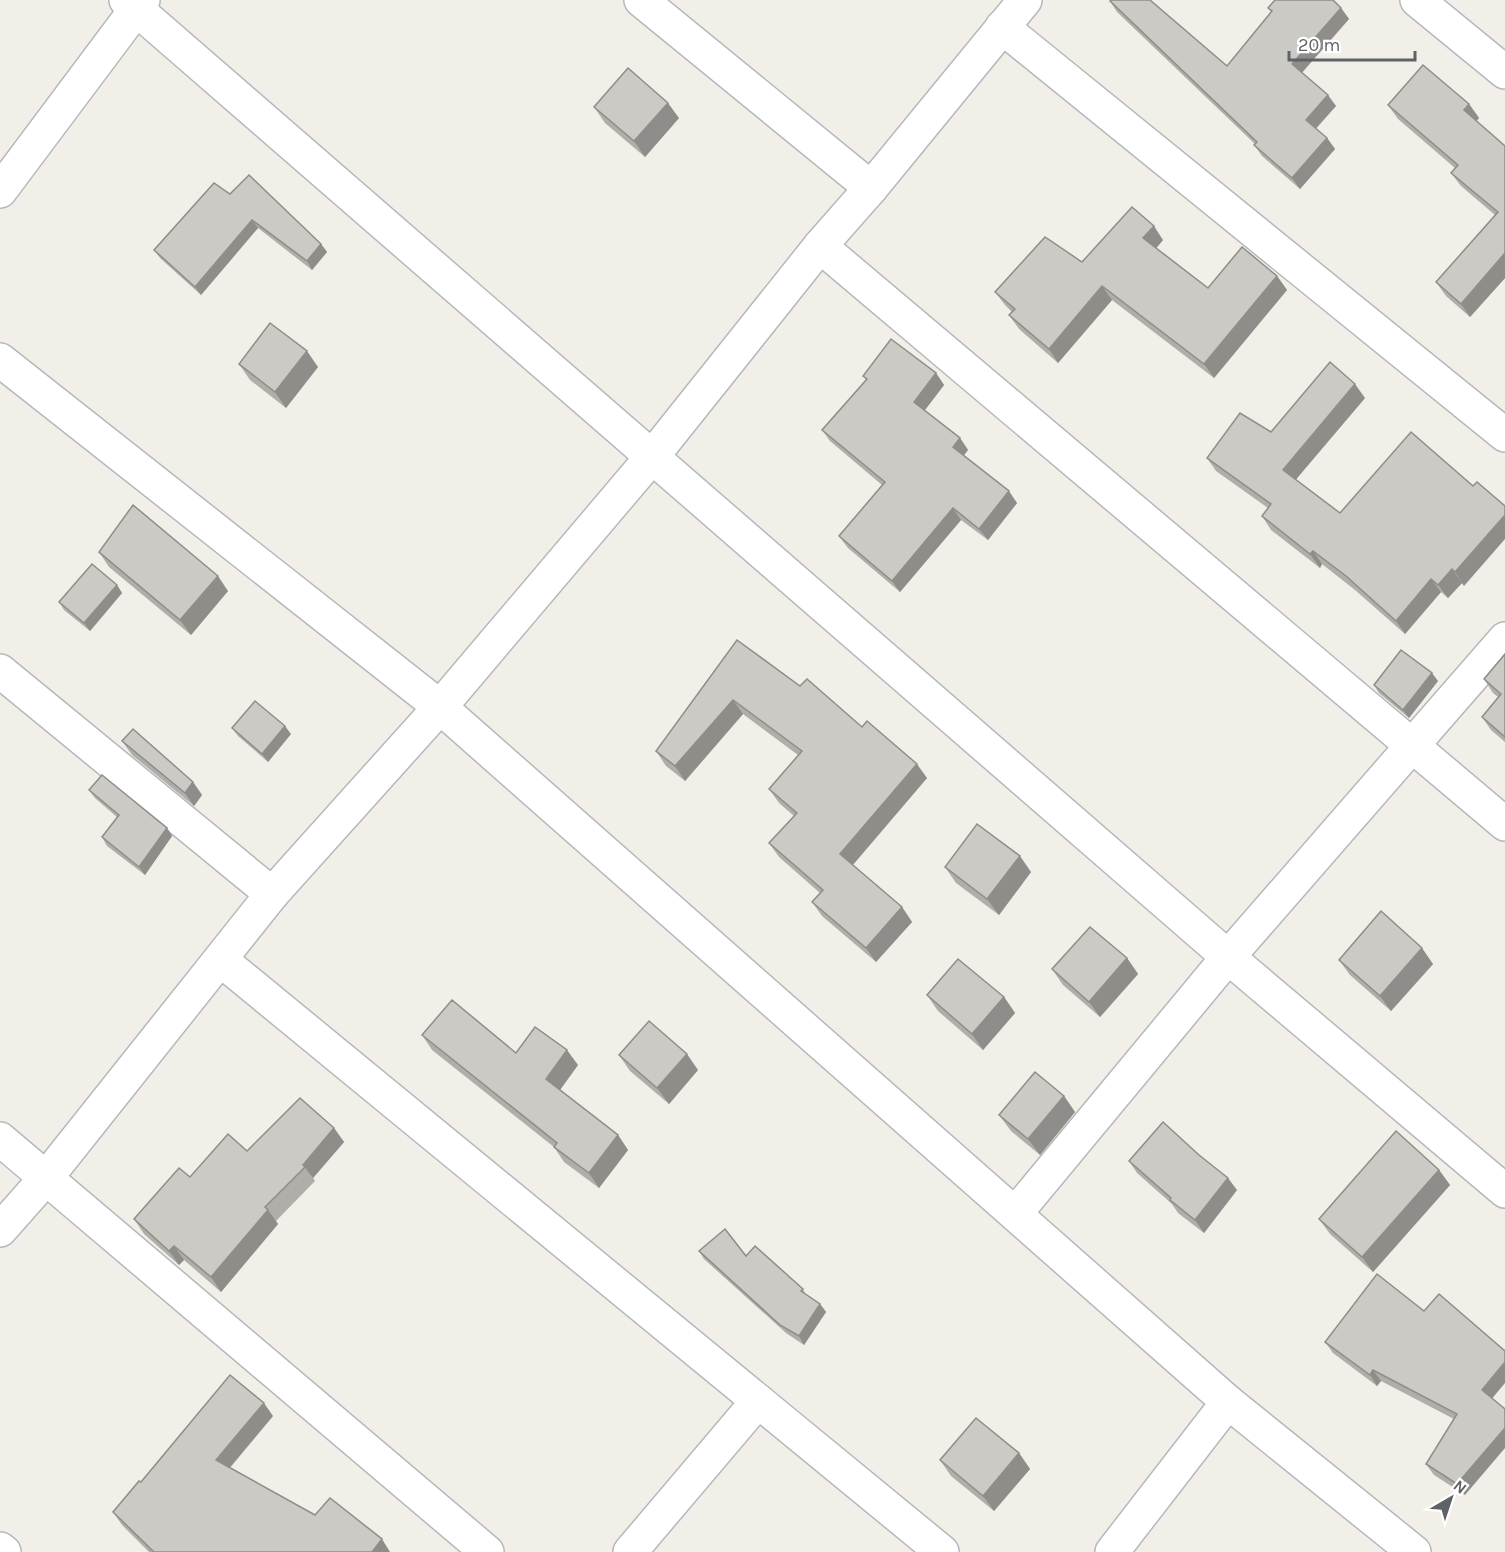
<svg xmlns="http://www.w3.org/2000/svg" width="1505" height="1552" viewBox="0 0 1505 1552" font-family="Karla,sans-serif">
<rect width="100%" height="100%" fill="#f1efe8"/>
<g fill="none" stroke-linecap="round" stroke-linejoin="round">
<g stroke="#b5b8bc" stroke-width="36">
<g id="minor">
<polyline points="126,0 1228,957 1505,1191"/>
<polyline points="641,0 871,188"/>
<polyline points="1417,0 1505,72"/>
<polyline points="1002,27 1505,435"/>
<polyline points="0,191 143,0"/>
<polyline points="820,246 1505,824"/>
<polyline points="0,360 440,707 1228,1402 1414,1552"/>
<polyline points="0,671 272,894"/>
<polyline points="221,960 942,1552"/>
<polyline points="0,1139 487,1552"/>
<polyline points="1015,1214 1228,957 1505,639"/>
<polyline points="0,1230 46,1178 272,894 440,707 651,458 820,246 871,188 1025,0"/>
<polyline points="0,1549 4,1552"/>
<polyline points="630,1552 758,1401"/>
<polyline points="1112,1552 1228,1402"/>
</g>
</g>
<use href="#minor" stroke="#fff" stroke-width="33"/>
</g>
<g fill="#afaea9">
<polygon points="1110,1 1227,66 1271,12 1268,8 1341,8 1349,19 1302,72 1336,106 1316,129 1327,138 1335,149 1300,189 1262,156 1254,145 1255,144 1117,12"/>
<polygon points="1469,104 1479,118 1476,121 1505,146 1505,278 1470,317 1446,296 1436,282 1495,215 1461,186 1451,173 1455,168 1398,119 1388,105"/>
<polygon points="594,107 679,118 645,157 605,123"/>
<polygon points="230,194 321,244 327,252 312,270 258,228 201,295 160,258 154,250"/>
<polygon points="1163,240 1156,248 1208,288 1277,276 1287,290 1214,378 1112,300 1058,363 1019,329 1009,315 1012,312 1005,305 995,292 1082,262"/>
<polygon points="239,364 318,367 286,408 250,380"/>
<polygon points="936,373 944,385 924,411 960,438 968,450 963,456 1017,503 988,540 961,520 900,592 848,548 839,536 882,485 830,441 822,430 866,380 863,376"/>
<polygon points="1365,398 1296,479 1340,513 1411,432 1464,586 1462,583 1448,598 1441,592 1405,634 1355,590 1322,564 1320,568 1271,530 1262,516 1268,508 1216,471 1207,458 1271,432"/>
<polygon points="99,552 228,591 191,635 109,567"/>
<polygon points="117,585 122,593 90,631 64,610 59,602"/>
<polygon points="737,640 800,686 862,727 927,778 853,865 902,907 912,922 876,962 822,916 812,902 820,893 779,857 769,843 794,816 779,803 769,789 798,755 743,714 685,781 666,766 656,751"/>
<polygon points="1505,654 1505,742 1491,730 1482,717 1498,697 1493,693 1484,679"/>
<polygon points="1438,681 1409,718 1379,693 1374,685"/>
<polygon points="232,728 291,734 268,762 238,736"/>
<polygon points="122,741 193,782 202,795 194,806 132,755"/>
<polygon points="89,790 167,828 172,836 145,875 107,846 102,837 117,817 95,798"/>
<polygon points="945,867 1031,872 999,915 956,883"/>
<polygon points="1127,958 1138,974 1100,1017 1063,985 1052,969"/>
<polygon points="1339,960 1433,964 1391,1011 1350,975"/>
<polygon points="927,995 1004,997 1015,1013 983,1050 938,1011"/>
<polygon points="422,1035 578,1065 560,1090 618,1135 628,1150 599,1188 564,1162 554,1147 432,1050"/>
<polygon points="619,1055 698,1070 669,1104 630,1071"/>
<polygon points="1064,1096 1075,1112 1040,1155 1011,1131 999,1115"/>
<polygon points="334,1128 344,1142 313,1178 315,1181 276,1221 278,1224 221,1292 184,1260 179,1265 144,1234 134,1219 190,1177 247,1151"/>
<polygon points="1129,1161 1237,1190 1204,1233 1178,1213 1172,1204 1137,1173"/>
<polygon points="1439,1170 1450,1185 1373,1272 1330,1234 1319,1219"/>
<polygon points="699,1251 746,1256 803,1289 806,1295 820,1304 826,1312 804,1345 786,1333 704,1259"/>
<polygon points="1325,1342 1492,1398 1465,1495 1434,1475 1426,1464 1454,1419 1381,1381 1377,1386 1333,1353"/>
<polygon points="273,1416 230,1468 315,1515 390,1552 149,1552 122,1525 113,1512 141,1482"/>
<polygon points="1019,1453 1030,1469 994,1511 951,1476 940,1460"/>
</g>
<g fill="#8f8d8a">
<polygon points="1341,8 1349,19 1300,75 1292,64"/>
<polygon points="1328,95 1336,106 1313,131 1306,120"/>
<polygon points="668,103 679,118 645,157 634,141"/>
<polygon points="1469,104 1479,118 1474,124 1464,110"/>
<polygon points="1327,138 1335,149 1300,189 1292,178"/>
<polygon points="252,220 258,228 201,295 195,287"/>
<polygon points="1154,226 1163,240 1153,252 1143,238"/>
<polygon points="321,244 327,252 312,270 307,261"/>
<polygon points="1505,253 1505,278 1470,317 1461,304"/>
<polygon points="1277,276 1287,290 1214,378 1204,364"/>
<polygon points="1102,286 1112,300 1058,363 1049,349"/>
<polygon points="307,351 318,367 286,408 275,392"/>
<polygon points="936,373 944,385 922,414 914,402"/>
<polygon points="1355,384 1365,398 1293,483 1283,470"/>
<polygon points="960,438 968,450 961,459 953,447"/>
<polygon points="1009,491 1017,503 988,540 979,529"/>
<polygon points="953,508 961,520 900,592 892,581"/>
<polygon points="1505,515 1505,539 1464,586 1455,572"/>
<polygon points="1313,551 1322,564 1320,568 1310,554"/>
<polygon points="1452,569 1462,583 1448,598 1438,585"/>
<polygon points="218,576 228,591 191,635 180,620"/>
<polygon points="1431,579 1441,592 1405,634 1396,621"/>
<polygon points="117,585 122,593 90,631 84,623"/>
<polygon points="1432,673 1438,681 1409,718 1403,710"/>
<polygon points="733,700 743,714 685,781 675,766"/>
<polygon points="285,726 291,734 268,762 262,754"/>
<polygon points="917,764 927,778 850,868 840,854"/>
<polygon points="193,782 202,795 194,806 185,793"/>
<polygon points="167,828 172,836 145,875 139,867"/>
<polygon points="1020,856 1031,872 999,915 987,899"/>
<polygon points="902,907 912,922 876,962 866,948"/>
<polygon points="1422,948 1433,964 1391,1011 1380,996"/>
<polygon points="1127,958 1138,974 1100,1017 1089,1002"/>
<polygon points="1004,997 1015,1013 983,1050 972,1034"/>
<polygon points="567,1050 578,1065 557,1094 546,1079"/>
<polygon points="687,1054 698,1070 669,1104 657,1088"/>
<polygon points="1064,1096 1075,1112 1040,1155 1028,1139"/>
<polygon points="334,1128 344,1142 313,1178 303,1165"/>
<polygon points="618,1135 628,1150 599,1188 589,1173"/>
<polygon points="1439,1170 1450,1185 1373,1272 1362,1257"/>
<polygon points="1228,1178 1237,1190 1204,1233 1195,1220"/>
<polygon points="268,1210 278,1224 221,1292 211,1277"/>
<polygon points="174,1246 184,1260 179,1265 169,1251"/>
<polygon points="820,1304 826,1312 804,1345 799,1336"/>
<polygon points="1505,1362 1505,1383 1490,1401 1482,1390"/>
<polygon points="1373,1370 1381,1381 1377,1386 1370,1375"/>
<polygon points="264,1403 273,1416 225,1473 216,1460"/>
<polygon points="1505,1428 1505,1448 1465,1495 1457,1484"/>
<polygon points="1019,1453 1030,1469 994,1511 983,1496"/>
<polygon points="382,1539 390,1552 372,1552"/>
</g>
<g fill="#cccac5" stroke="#8f8d8a" stroke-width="1.5">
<polygon points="1111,0 1150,0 1227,66 1272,11 1268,8 1275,0 1333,0 1341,8 1292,64 1328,95 1306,120 1327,138 1292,178 1254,145 1257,142 1110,1"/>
<polygon points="1423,65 1469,104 1464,110 1505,146 1505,253 1461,304 1436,282 1498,212 1451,173 1458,165 1388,105"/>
<polygon points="628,68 668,103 634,141 594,107"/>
<polygon points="249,175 321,244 307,261 252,220 195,287 154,250 214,183 230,194"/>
<polygon points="1132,207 1154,226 1143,238 1208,288 1242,247 1277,276 1204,364 1102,286 1049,349 1009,315 1015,309 995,292 1045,237 1082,262"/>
<polygon points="270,323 307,351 275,392 239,364"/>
<polygon points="891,339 936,373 914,402 960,438 953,447 1009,491 979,529 953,508 892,581 839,536 885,482 822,430 867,379 863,376"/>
<polygon points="1330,362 1355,384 1283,470 1340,513 1411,432 1473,486 1477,482 1505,506 1505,515 1455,572 1452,569 1438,585 1431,579 1396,621 1346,576 1313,551 1310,554 1262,516 1271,504 1207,458 1240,413 1271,432"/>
<polygon points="133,505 218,576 180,620 99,552"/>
<polygon points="92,564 117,585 84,623 59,602"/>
<polygon points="737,640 800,686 807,679 862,727 867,721 917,764 840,854 902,907 866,948 812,902 823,890 769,843 797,813 769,789 802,751 733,700 675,766 656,751"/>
<polygon points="1401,650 1432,673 1403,710 1374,685"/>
<polygon points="1505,654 1505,737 1482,717 1501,694 1484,679"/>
<polygon points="255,701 285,726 262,754 232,728"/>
<polygon points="133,729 193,782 185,793 122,741"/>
<polygon points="102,775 167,828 139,867 102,837 119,815 89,790"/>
<polygon points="977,824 1020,856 987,899 945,867"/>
<polygon points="1381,911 1422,948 1380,996 1339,960"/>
<polygon points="1090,927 1127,958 1089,1002 1052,969"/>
<polygon points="958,959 1004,997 972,1034 927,995"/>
<polygon points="452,1000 516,1053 535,1027 567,1050 546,1079 618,1135 589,1173 554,1147 557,1143 422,1035"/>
<polygon points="649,1021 687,1054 657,1088 619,1055"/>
<polygon points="1035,1072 1064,1096 1028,1139 999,1115"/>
<polygon points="300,1098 334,1128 303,1165 305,1167 265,1207 268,1210 211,1277 174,1246 169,1251 134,1219 179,1168 190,1177 228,1134 247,1151"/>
<polygon points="1163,1122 1199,1155 1228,1178 1195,1220 1170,1200 1171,1198 1129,1161"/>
<polygon points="1396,1131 1439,1170 1362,1257 1319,1219"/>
<polygon points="725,1229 746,1256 755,1246 803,1289 801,1291 820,1304 799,1336 780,1325 699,1251"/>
<polygon points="1377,1274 1424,1311 1439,1294 1505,1351 1505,1362 1482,1390 1505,1409 1505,1428 1457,1484 1426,1464 1457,1414 1373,1370 1370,1375 1325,1342"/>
<polygon points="230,1375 264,1403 216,1460 315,1515 330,1498 382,1539 372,1552 154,1552 113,1512 139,1481 141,1482"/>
<polygon points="976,1418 1019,1453 983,1496 940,1460"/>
</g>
<g transform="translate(1451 1498) rotate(39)" stroke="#ffffff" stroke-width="4.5" paint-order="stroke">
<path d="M0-4.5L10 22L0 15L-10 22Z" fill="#5f6368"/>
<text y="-9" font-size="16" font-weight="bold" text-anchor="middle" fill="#5f6368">N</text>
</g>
<path d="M1289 51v9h126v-9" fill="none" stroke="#5f6368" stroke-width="3"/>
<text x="1298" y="51" font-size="18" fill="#5f6368" stroke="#ffffff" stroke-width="4.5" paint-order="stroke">20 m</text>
</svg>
